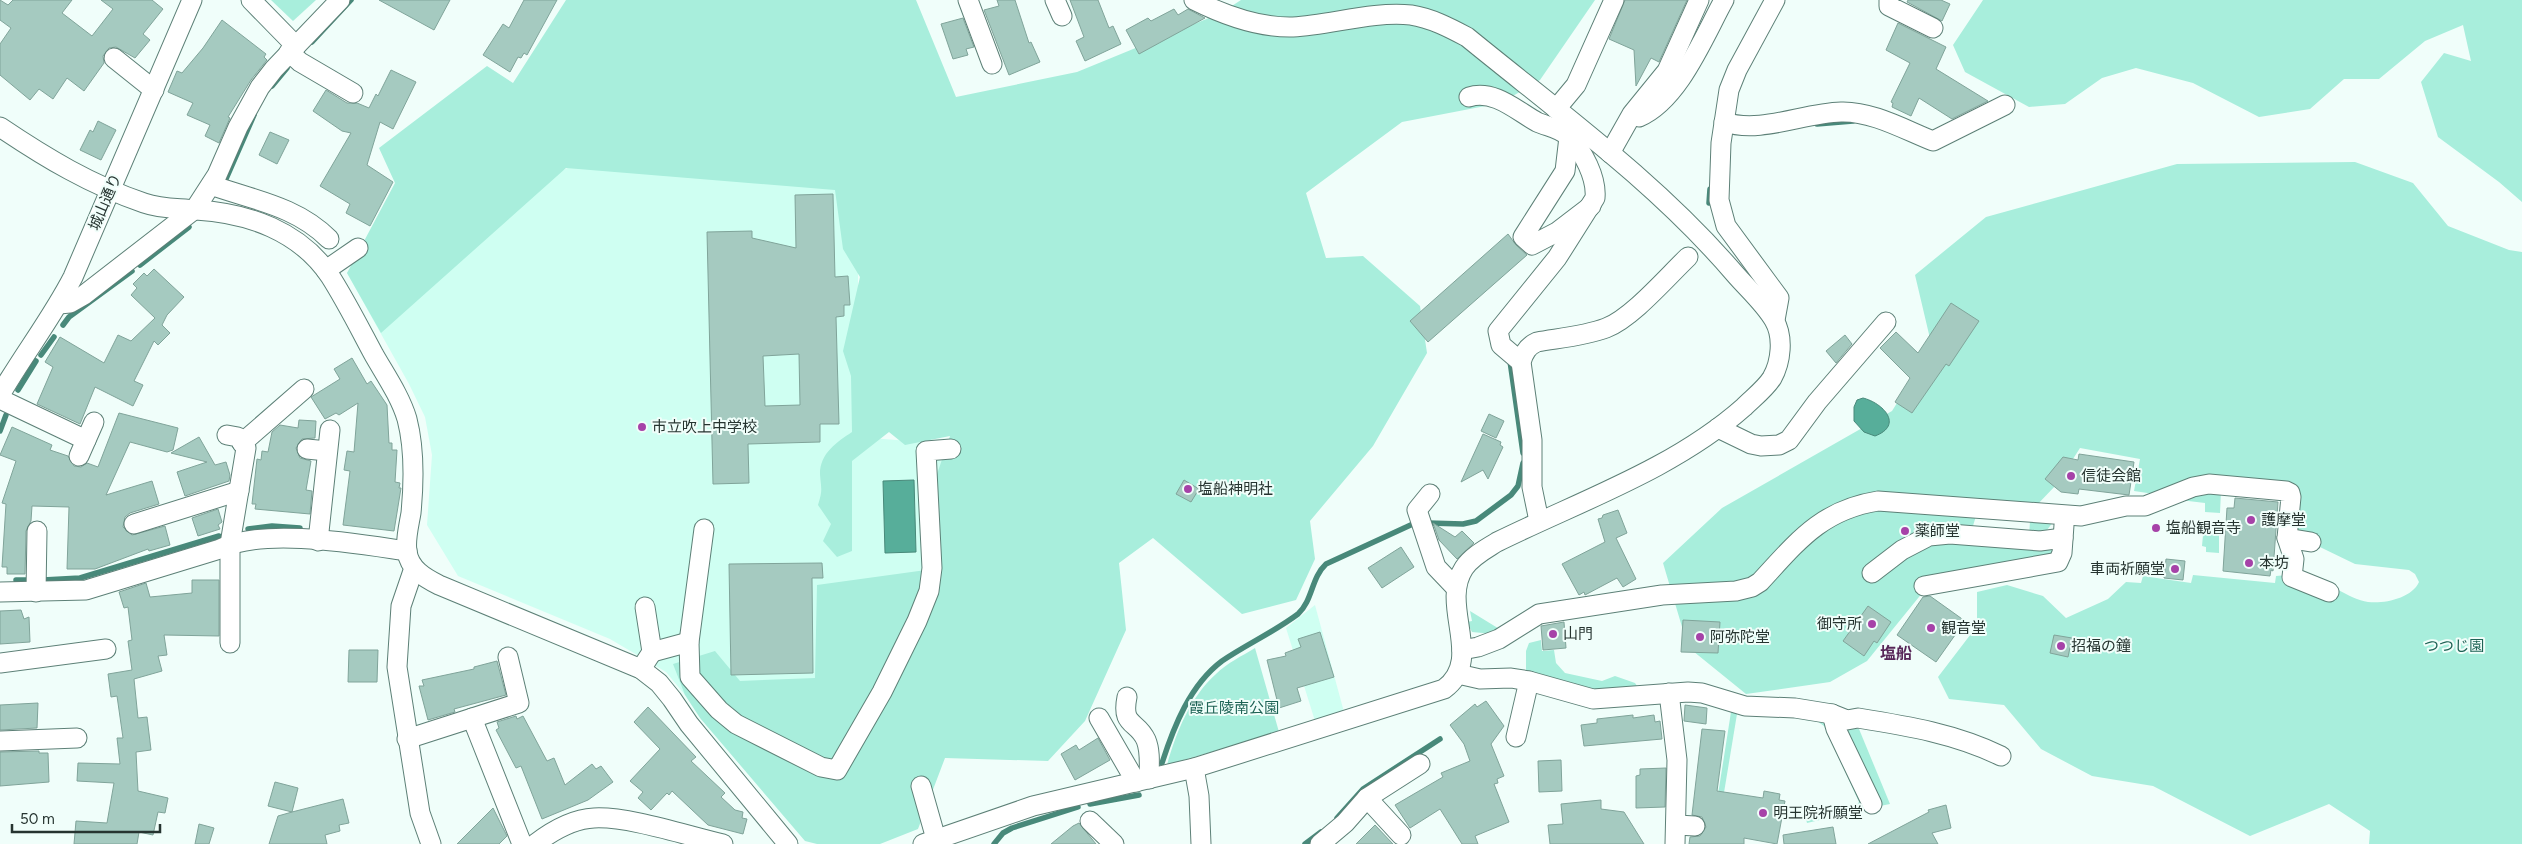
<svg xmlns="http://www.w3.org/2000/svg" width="2522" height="844" viewBox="0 0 2522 844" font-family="Figtree,'Noto Sans JP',sans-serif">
<rect width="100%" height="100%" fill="#f0fefa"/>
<g fill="#cffff2">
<polygon points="581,162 858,171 858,437 909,441 947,439 948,577 820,686 685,695 666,672 610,639 458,576 427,525 432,455 425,417 409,384 347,273 376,255"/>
<polygon points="1315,605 1344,712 1315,721 1286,628"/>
</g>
<g fill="#a8eedc">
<polygon points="271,0 316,0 293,21"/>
<path d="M566,0H916L956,97L1077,72L1221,13L1241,0H1595L1540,80L1501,103L1402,122L1306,193L1326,258L1363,256L1420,306L1427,353L1373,446L1310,521L1315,559L1296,600L1242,614L1153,538L1119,563L1126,630L1085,721L1048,761L945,758L918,829L880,844H817L805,841L700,718L685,695L673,664L715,651L740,681L815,678L817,585L926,570L933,486L950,436L905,445L889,432L852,461V551L837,557L823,541L831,524L818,505C823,489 821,489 820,474C820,453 837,442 852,432L851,376L843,351L860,277L843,249L835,190L566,168L381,333L347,273L395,183L379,148L487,66L513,83Z"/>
<polygon points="1983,0 2522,0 2522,202 2499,182 2438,137 2421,82 2444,53 2471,61 2463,25 2425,41 2379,79 2344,79 2310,109 2259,117 2193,83 2136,68 2102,78 2065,104 2029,107 1965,72 1953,45"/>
<path d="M2355,162L2413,183L2448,226L2509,250L2522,252V844H2369L2370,831L2329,804L2250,836L2153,786L2092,776L2041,749L2004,705L1949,699L1938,677L1977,626V592L2007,585L2043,596L2066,618L2108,599L2126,582L2141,583L2143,576L2191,583L2193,575L2275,583L2276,576C2286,575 2297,574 2307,576C2327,581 2349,599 2368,602C2385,604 2412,598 2419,582L2415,574L2409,570L2355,564L2293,534L2286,485L2161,495L2134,491L2140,459L2080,448L2057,484L2035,507L2053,522L2044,534L2029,537L2030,521L1976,516L1969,539L2056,544L2057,557L1936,576L1867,661L1830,682L1746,694L1688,647L1663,563L1722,508L1892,411L1932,347L1915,275L1986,217L2177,164Z"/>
<polygon points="2200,490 2221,491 2220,513 2205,512 2205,503 2180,500"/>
<polygon points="2204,524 2219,525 2219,553 2206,552 2206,547 2202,546"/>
<polygon points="1470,611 1501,630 1493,634 1472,632 1467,622 1472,621"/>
<polygon points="1541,640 1542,651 1554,650 1556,663 1565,673 1602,681 1615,676 1635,683 1637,686 1594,691 1526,672 1526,651 1529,643"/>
<path d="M1255,648L1279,732L1167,765C1176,732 1191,696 1216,674C1227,663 1242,656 1255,648Z"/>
<polygon points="1731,712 1737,714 1719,823 1714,820"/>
<polygon points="1806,718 1823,722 1828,726 1865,805 1862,810 1807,823 1806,819 1855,807 1859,802 1824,726 1817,721 1805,720"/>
<polygon points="1846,728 1859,729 1890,804 1880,806"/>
</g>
<g fill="#57ae9a" stroke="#48897a">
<path d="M1863,398C1883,403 1904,425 1875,436L1864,432L1854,421V407L1857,400Z"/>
<polygon points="914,480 916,552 885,553 883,481"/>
</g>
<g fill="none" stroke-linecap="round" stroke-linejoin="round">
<g stroke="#48897a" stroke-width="5.5">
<polyline points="312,42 351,0"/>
<polyline points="272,86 287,68"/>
<polyline points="1817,124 1853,121"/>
<polyline points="226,179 254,115"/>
<polyline points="1709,203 1710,189"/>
<polyline points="140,265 189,227"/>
<polyline points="63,325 69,317 132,271"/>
<polyline points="41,355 54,337"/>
<polyline points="1510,361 1523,453"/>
<polyline points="18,390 36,361"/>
<polyline points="0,431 6,415"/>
<polyline points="1428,523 1463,524 1476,521 1511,495 1518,486 1523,463"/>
<polyline points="248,529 272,526 300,528"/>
<polyline points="16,580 30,580"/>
<polyline points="43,580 80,578 219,536"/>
<path d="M1162,763C1174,726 1190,685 1222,661C1247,644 1274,632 1298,614C1313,600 1311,578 1326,564L1415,523"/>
<polyline points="1090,804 1139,795"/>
<polyline points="1337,818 1363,789 1440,739"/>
<polyline points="994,844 1003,833 1012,828 1078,807"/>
<polyline points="1305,844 1321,832"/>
</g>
</g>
<g fill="#a5cac0" stroke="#80a49a" fill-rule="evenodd">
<polygon points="0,0 8,5 13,0 72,0 62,13 92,36 113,9 101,0 152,0 163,9 143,34 150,40 135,58 116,47 109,48 103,56 104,63 84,91 67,78 53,99 39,89 30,100 0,75 0,44 11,28 0,20"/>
<polygon points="379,0 450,0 434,30"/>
<polygon points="524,0 557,0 527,55 524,53 521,58 518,57 510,72 483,55 503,24 509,28"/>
<polygon points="997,0 1015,0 1029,43 1031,42 1040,62 1009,75 984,10 999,6"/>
<polygon points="1070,0 1098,0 1109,28 1113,26 1121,44 1085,61 1076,41 1084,37"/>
<polygon points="1625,0 1687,0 1659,62 1651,58 1636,86 1634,50 1609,39"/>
<polygon points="1908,0 1941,0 1950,4 1942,21 1907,2"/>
<polygon points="1174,9 1178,15 1188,9 1205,18 1139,54 1126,30 1148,18 1151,21"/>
<polygon points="963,18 974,47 966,49 968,55 953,59 941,24"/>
<polygon points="222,20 266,54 264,57 267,60 251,80 228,117 230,118 219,143 205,136 210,125 187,115 193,103 168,92 177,71 182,73 203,48"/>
<polygon points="1898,23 1946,47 1936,69 1988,101 1952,119 1919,98 1911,116 1892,107 1893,103 1891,102 1910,63 1886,50"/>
<polygon points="391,70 416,82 393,129 380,122 367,165 393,182 370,226 346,213 350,204 320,186 351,133 342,131 313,111 326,90 347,103 357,103 369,108 376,94 378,96"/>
<polygon points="98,121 116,130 101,160 80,150 90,130 93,132"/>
<polygon points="270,132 289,140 277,164 259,155"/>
<path d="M833,194L835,277L848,276L850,305H844V316L836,317L839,424H820V442L748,444L749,483L713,484L707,232L752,231V238L796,248L795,195ZM799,354L800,405L765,406L763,356Z"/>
<polygon points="1508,234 1516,245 1527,255 1428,342 1410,321"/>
<polygon points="154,269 184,297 167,315 162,325 170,333 158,345 154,341 134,381 143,385 133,406 95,387 80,424 37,404 53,367 45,362 60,337 104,363 118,335 131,341 155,318 131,295 137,288 133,284 144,273 147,276"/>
<polygon points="1951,303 1979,321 1949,366 1946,364 1912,413 1895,402 1910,378 1880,348 1896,332 1918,353"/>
<polygon points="1845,335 1852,344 1836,363 1826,351"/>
<polygon points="352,358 367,384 371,381 387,405 389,443 392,443 392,450 397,450 395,482 400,483 399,488 401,488 394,531 343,525 350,471 344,470 347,451 354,452 358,403 339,415 336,413 325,419 311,397 340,379 334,369"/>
<polygon points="119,413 178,428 173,450 167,452 130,442 106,495 152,481 159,504 130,513 125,517 123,527 132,535 165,526 170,545 149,551 148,549 95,569 67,569 69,507 32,506 31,521 26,531 25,574 7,574 7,567 2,567 6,504 2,503 16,461 0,455 12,427 52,445 50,450 68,456 74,466 81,467 87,463 98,467"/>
<polygon points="1489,414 1504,421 1496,438 1481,431"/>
<polygon points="299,420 316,421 315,438 302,439 296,448 300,458 311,461 306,490 312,491 310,514 255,509 256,504 252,504 257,459 261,460 262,451 268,452 272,432 280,425 298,428"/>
<polygon points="1483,434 1501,442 1500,445 1503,447 1488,479 1483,470 1461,482"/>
<polygon points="199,437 215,465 226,462 230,475 229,481 185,496 177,472 207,462 171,453"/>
<polygon points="2079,454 2134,462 2129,495 2079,489 2078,494 2061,492 2045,479 2063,457 2078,460"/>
<polygon points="1184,480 1199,489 1191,502 1176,494"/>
<polygon points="2235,498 2278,502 2273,571 2271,570 2270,576 2223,571 2227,508 2234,508"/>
<polygon points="218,509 222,522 218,525 220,529 198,536 192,518"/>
<polygon points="1618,510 1627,533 1616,538 1636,579 1623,587 1617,578 1585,595 1584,592 1579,595 1562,564 1605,542 1598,519 1602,518 1603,515"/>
<polygon points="1433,523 1455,537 1462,531 1474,543 1457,559 1439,540"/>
<polygon points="1401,547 1414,567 1382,588 1368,568"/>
<polygon points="2166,559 2185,561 2183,580 2164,578"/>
<polygon points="822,563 823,578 812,578 813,673 731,675 729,564"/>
<polygon points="192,580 219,580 219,636 164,635 167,655 158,656 162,671 134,679 138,718 147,717 151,750 136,752 138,791 168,798 165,813 158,812 153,835 139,832 137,844 74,844 76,821 107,823 114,783 77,781 78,763 120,764 117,738 123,738 117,696 111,697 108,674 132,670 128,641 132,640 128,607 124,608 119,592 146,583 150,597 192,593"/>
<polygon points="1930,596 1965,621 1936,662 1897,635 1923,597"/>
<polygon points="1868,606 1891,622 1877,643 1874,641 1864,656 1843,641"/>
<polygon points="21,610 24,619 29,617 30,642 0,644 0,611"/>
<polygon points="1683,620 1720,622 1718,653 1681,652"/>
<polygon points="1564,622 1566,648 1543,650 1541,626"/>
<polygon points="1320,632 1334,677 1297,688 1301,701 1279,708 1267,660 1286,656 1285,653 1301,647 1298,639"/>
<polygon points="2054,635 2072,638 2068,657 2050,653"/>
<polygon points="349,650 378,650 377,682 348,682"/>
<polygon points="497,661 506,695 454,709 455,712 428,720 419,686 424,686 422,680 474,669 474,667"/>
<polygon points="1486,701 1504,726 1491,744 1504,776 1497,779 1498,783 1494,784 1509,822 1475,836 1478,844 1462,844 1440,809 1410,828 1395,805 1443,777 1441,773 1470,761 1464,744 1450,725 1475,704 1477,707"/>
<polygon points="38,703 37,728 0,730 0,705"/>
<polygon points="1685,705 1707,708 1706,724 1684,721"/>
<polygon points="648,707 696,757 691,761 725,793 721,797 735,810 743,812 742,818 747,819 743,834 708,825 672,791 669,795 667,793 651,810 638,798 643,792 630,781 660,749 634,722"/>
<polygon points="1633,715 1633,718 1654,715 1655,722 1660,721 1662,739 1584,746 1581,725 1597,723 1597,719"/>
<polygon points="516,716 517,719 523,716 547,761 554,758 565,785 592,764 596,769 601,766 613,782 588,800 542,819 521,766 516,768 496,730 499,728 497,722"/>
<polygon points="1702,729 1725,731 1717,791 1763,798 1764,791 1780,794 1779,800 1785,801 1777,844 1744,838 1744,844 1689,844 1690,837 1700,836 1706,827 1702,817 1692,815"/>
<polygon points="1098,738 1110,760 1075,780 1061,754 1076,745 1079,750"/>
<polygon points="39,751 39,753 48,753 49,782 0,786 0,752"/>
<polygon points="1561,760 1562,791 1539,792 1538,761"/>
<polygon points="1666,768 1665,807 1636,808 1636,776 1640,775 1640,769"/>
<polygon points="275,782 298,788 292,812 343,799 349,823 339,825 340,831 325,835 327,844 269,844 278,816 292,812 268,806"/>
<polygon points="1601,800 1601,809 1624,812 1644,844 1550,844 1548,825 1563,824 1561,804"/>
<polygon points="1946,805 1951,828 1932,833 1938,844 1868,844 1929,812 1928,810"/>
<polygon points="493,808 507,836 499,844 457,844"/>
<polygon points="1079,823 1096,844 1051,844 1073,826"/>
<polygon points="199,824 214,828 209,844 195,844"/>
<polygon points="1375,825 1393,844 1356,844"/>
<polygon points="1833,827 1836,844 1784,844 1783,835"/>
</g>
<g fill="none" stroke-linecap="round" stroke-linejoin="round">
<g stroke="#5d8077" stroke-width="21">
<g id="minor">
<polyline points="251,0 296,46"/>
<polyline points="968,0 992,64"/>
<polyline points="1055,0 1062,16"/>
<polyline points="1889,0 1889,6 1933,28"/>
<polyline points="289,52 300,62 353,93"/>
<polyline points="114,58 154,90"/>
<path d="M1469,97C1494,89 1517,111 1537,122C1548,127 1560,128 1569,137L1565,171L1523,237L1532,245L1557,232L1591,206"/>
<polyline points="1556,109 1576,85 1614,0"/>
<path d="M1634,115L1639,117C1679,100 1704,36 1724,0"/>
<path d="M1724,122C1761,134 1803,113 1841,112C1872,111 1905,130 1933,141L2005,105"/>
<path d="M0,127C46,158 91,185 144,203C161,209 177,208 196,210C248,213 300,231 330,276C346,301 360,329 374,355C386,376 400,396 407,419C415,450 414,482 411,513C409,525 405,540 407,551C409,569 425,578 439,585L641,669L659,683L672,699L689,724L788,844"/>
<polyline points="1610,153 1632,114 1667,71 1699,0"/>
<path d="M211,185C253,200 296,206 329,239"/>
<polyline points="326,270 358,248"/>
<polyline points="59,304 70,303 84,295 195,209 217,175 238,127 260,87 274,69 340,0"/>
<polyline points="1775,320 1779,298 1726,226 1719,200 1721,143 1729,90 1737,70 1775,0"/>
<path d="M1521,362L1501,345L1498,331L1557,258L1595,198C1597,178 1583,151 1569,137L1574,131"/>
<path d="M0,395C23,355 52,318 73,277L192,0"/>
<polyline points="0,399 86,440"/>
<polyline points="1718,428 1751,444 1761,446 1779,445 1789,440 1817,402 1886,322"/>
<polyline points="227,435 238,437 246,448 230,544 230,643"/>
<polyline points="242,443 304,389"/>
<polyline points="307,449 327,451"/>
<polyline points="79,456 94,422"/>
<polyline points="1430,494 1417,510 1436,567 1456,588"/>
<path d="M1539,521L1532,487V440L1521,362C1524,352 1528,346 1537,342C1560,338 1585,336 1606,328C1632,318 1667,277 1688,257"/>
<polyline points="134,524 239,491"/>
<polyline points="704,529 689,642 690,677 719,710 736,724 821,767 837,770 882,692 917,621 929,591 932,568 926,451 951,449"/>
<polyline points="2287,538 2311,542"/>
<polyline points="318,541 330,430"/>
<polyline points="414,568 401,606 397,667 420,813 431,844"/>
<polyline points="1872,573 1902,550 1929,536 1950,534 2040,541 2063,538"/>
<polyline points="1924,586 2058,562 2062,553 2064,525"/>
<path d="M0,592L86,590L220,549C263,527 358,544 407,551"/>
<polyline points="36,592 37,531"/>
<path d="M1462,650L1478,647L1499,639L1539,614L1662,595L1736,591L1752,587L1760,582C1797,542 1821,510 1878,501L2081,516L2126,506H2145L2193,487L2209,484L2286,491L2290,493L2291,497L2287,538L2294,559L2292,577L2329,592"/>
<polyline points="652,652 689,642"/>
<polyline points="0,663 106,649"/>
<polyline points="641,669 652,652 645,607"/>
<path d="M1458,674L1480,679L1511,678L1529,681L1593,699L1688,692L1702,693L1745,706L1795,708L1832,714L1847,720L1858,718C1908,726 1956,734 2001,756"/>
<polyline points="1669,693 1677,760 1675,844"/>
<path d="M1127,697C1121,727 1137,720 1146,740C1151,752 1149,767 1149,779"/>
<polyline points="1832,714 1836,729 1872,804"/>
<polyline points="472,718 522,844"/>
<polyline points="1099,718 1136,782"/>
<polyline points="1516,737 1529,681"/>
<polyline points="407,739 519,703 508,657"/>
<polyline points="0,741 77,738"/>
<polyline points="1194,768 1199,796 1201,844"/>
<polyline points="921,786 936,839"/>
<polyline points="1367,798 1401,835"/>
<polyline points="1090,821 1114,844"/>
<polyline points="1677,825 1695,826"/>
<path d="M535,844C552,831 572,819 594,818C628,816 688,836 723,844"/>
<path d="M923,844L1033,806L1194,768L1444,689C1485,659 1439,606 1464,568C1472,556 1486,549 1497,542C1580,501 1674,469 1744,407C1753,398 1765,389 1772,378C1781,362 1784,337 1774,320C1765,304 1748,289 1735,274C1657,183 1560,113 1467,37C1450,28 1431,18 1411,15C1372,11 1331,25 1293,27C1258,28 1224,15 1194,0"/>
<polyline points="1320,844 1345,823 1367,798 1420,764"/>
</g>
</g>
<use href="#minor" stroke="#fff" stroke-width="19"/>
</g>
<g fill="#a642a8" stroke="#f0fefa" stroke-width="2">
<circle cx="642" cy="427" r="5"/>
<circle cx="2071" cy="476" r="5"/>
<circle cx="1188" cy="489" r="5"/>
<circle cx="2251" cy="520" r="5"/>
<circle cx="2156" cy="528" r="5"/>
<circle cx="1905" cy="531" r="5"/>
<circle cx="2249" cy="563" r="5"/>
<circle cx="2175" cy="569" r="5"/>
<circle cx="1872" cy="624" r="5"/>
<circle cx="1931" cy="628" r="5"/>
<circle cx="1553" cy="634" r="5"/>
<circle cx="1700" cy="637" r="5"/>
<circle cx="2061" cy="646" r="5"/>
<circle cx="1763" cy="813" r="5"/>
</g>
<g text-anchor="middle" stroke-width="4" stroke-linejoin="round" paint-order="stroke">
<g font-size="15" fill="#263430" stroke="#f0fefa">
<text transform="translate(105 202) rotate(-67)" y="5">城山通り</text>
</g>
<g font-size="15" fill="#263430" stroke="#f0fefa" text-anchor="start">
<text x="652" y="432">市立吹上中学校</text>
<text x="2081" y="481">信徒会館</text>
<text x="1198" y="494">塩船神明社</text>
<text x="2261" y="525">護摩堂</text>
<text x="2166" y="533">塩船観音寺</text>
<text x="1915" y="536">薬師堂</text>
<text x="2259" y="568">本坊</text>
<text x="2165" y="574" text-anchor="end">車両祈願堂</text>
<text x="1862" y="629" text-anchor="end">御守所</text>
<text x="1941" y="633">観音堂</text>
<text x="1563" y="639">山門</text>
<text x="1710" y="642">阿弥陀堂</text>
<text x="2071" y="651">招福の鐘</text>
<text x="1773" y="818">明王院祈願堂</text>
</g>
<g font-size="15" fill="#1e6355" stroke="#f0fefa">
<text x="2454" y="651">つつじ園</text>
<text x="1234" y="713">霞丘陵南公園</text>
</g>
<g font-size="16" font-weight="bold" fill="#572758" stroke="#f0fefa">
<text x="1896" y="659">塩船</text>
</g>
</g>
<path d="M12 824v8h148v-8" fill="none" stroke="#263430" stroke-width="2.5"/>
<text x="20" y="824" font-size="15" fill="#263430" stroke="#f0fefa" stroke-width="4" paint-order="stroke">50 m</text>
</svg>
